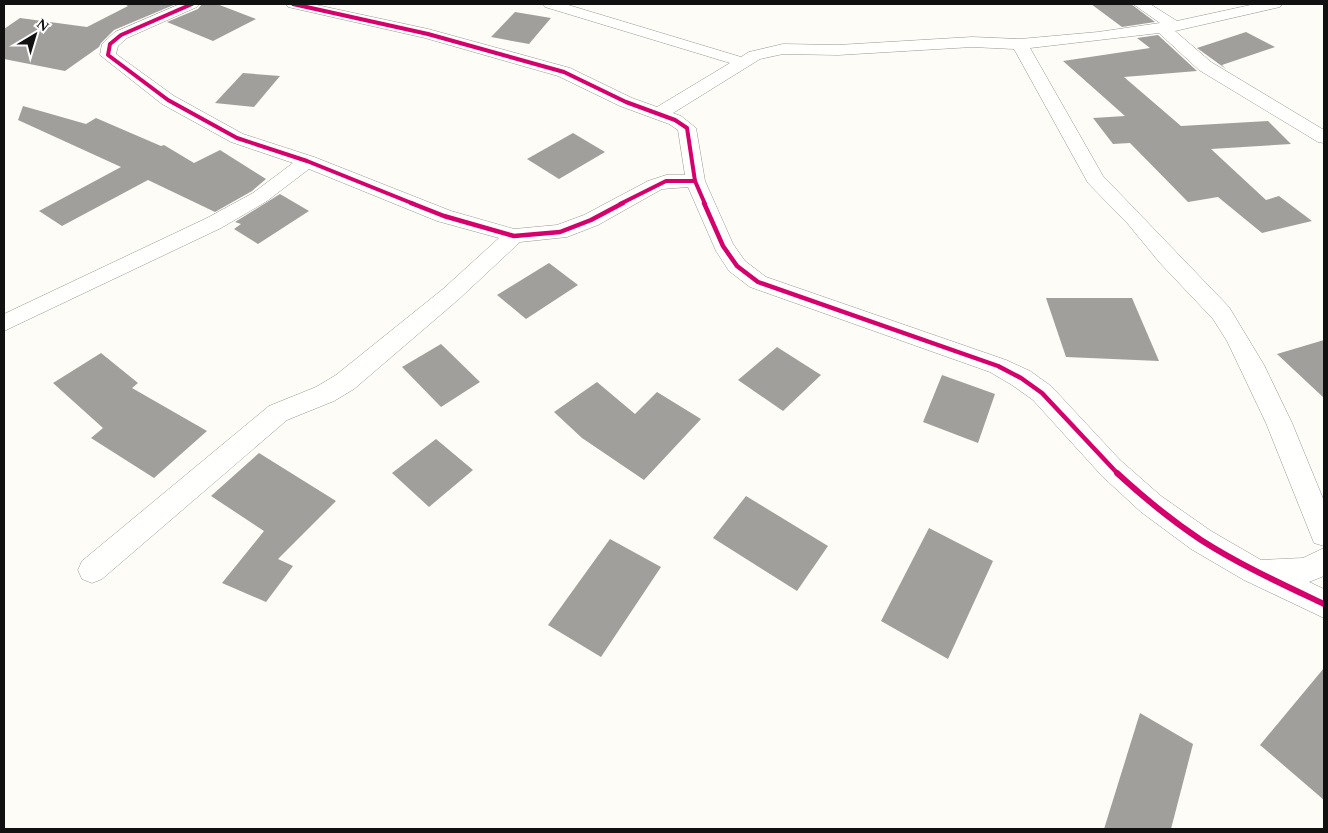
<svg xmlns="http://www.w3.org/2000/svg" width="1328" height="833" viewBox="0 0 1328 833" font-family="Spectral,serif">
<rect width="100%" height="100%" fill="#fdfcf7"/>
<g fill="#a19f9c">
<polygon points="124,4 176,4 114,30 101,43 99,47 65,71 4,59 4,29 20,18 87,27 128,6"/>
<polygon points="202,4 217,4 256,19 213,41 167,22 198,9"/>
<polygon points="1091,4 1131,4 1155,22 1122,27"/>
<polygon points="515,12 551,18 529,44 491,37"/>
<polygon points="1246,32 1275,47 1222,65 1226,69 1197,48"/>
<polygon points="1158,35 1197,71 1124,77 1181,126 1268,121 1291,144 1211,149 1266,200 1279,196 1312,221 1262,233 1218,197 1188,202 1130,143 1113,144 1093,118 1125,116 1063,61 1150,48 1137,38"/>
<polygon points="243,73 280,76 254,107 215,103"/>
<polygon points="23,106 86,124 96,118 161,146 164,145 194,163 220,150 266,179 252,191 215,212 148,180 62,226 39,211 121,167 18,120"/>
<polygon points="573,133 605,152 559,179 527,159"/>
<polygon points="280,194 309,211 258,244 234,229 241,224 235,222"/>
<polygon points="549,263 578,285 526,319 497,295"/>
<polygon points="1046,298 1132,298 1159,361 1066,357"/>
<polygon points="1324,340 1324,398 1277,354"/>
<polygon points="441,344 480,382 441,407 402,367"/>
<polygon points="777,347 821,375 783,411 738,380"/>
<polygon points="101,353 138,383 132,388 207,431 154,478 91,438 103,428 53,383"/>
<polygon points="942,375 995,394 978,443 923,422"/>
<polygon points="597,382 635,414 657,392 701,419 644,480 582,438 554,412"/>
<polygon points="436,439 473,470 429,507 392,473"/>
<polygon points="259,453 336,501 278,559 293,566 266,602 222,583 264,531 211,496"/>
<polygon points="746,496 828,546 797,591 713,538"/>
<polygon points="929,528 993,561 948,659 881,621"/>
<polygon points="610,539 661,567 601,657 548,625"/>
<polygon points="1324,668 1324,800 1260,745"/>
<polygon points="1140,713 1193,744 1171,829 1104,829"/>
</g>
<g fill="none" stroke-linecap="round" stroke-linejoin="round">
<g stroke="#979795" stroke-width="1">
<polygon id="street" points="180,4 200,4 197,7 127,38 118,46 116,54 174,96 243,134 314,157 451,211 514,229 557,225 584,215 648,181 666,175 685,175 678,130 669,124 620,106 558,76 425,38 288,7 286,4 312,4 428,29 570,68 632,98 657,107 730,63 545,7 543,4 565,4 741,57 749,52 783,44 838,45 972,37 1020,39 1098,32 1160,23 1133,4 1150,4 1177,21 1255,4 1282,4 1280,7 1175,31 1211,62 1324,130 1324,143 1318,142 1199,70 1159,33 1030,48 1103,176 1229,307 1264,365 1292,423 1324,501 1324,546 1314,543 1266,423 1227,341 1213,319 1160,263 1128,224 1088,183 1014,49 972,47 838,55 783,54 760,59 673,113 681,116 696,128 705,181 733,244 745,261 766,277 1006,360 1030,371 1051,386 1120,460 1161,496 1211,531 1261,560 1303,558 1324,548 1324,576 1309,582 1324,589 1324,618 1244,580 1191,549 1141,512 1102,476 1033,400 1012,385 990,372 750,287 729,271 716,251 688,187 662,189 598,225 567,237 520,242 459,299 354,389 334,401 287,420 102,579 92,583 82,579 78,570 82,561 269,406 316,387 336,375 443,289 499,238 437,221 309,169 267,201 221,228 4,331 4,314 207,218 253,193 293,163 231,142 162,104 100,55 102,44 115,32"/>
</g>
<use href="#street" fill="#fffffe" fill-rule="evenodd"/>
<g stroke="#fff" stroke-width="5.5">
<g id="cycleway-far2">
<polyline points="192,4 121,35 110,44 108,55 168,100 237,138 307,161 414,204"/>
<polyline points="293,4 428,34 564,72 626,102 675,120 687,128 695,181 705,204"/>
<polyline points="620,204 666,181 695,181"/>
</g>
</g>
<g stroke="#fff" stroke-width="8">
<g id="cycleway-far1">
<polyline points="411,203 444,216 514,236 560,232 591,220 623,203"/>
<polyline points="704,203 723,246 737,266 758,282 998,366 1021,378 1042,393 1118,474"/>
</g>
</g>
<g stroke="#fff" stroke-width="9">
<path id="cycleway" d="M1117,473C1143,497 1171,520 1201,540C1240,565 1282,584 1324,604"/>
</g>
<use href="#cycleway-far2" stroke="#d6006c" stroke-width="4"/>
<use href="#cycleway-far1" stroke="#d6006c" stroke-width="4.5"/>
<use href="#cycleway" stroke="#d6006c" stroke-width="6"/>
</g>
<rect width="1328" height="833" fill="none" stroke="#111111" stroke-width="10"/>
<g transform="translate(35 35) rotate(38)" stroke="#ffffff" stroke-width="4" paint-order="stroke">
<path d="M0-4L9 19L0 12L-9 19Z" fill="#111111"/>
<text y="-8" font-size="14" font-weight="bold" text-anchor="middle" fill="#111111">N</text>
</g>
</svg>
